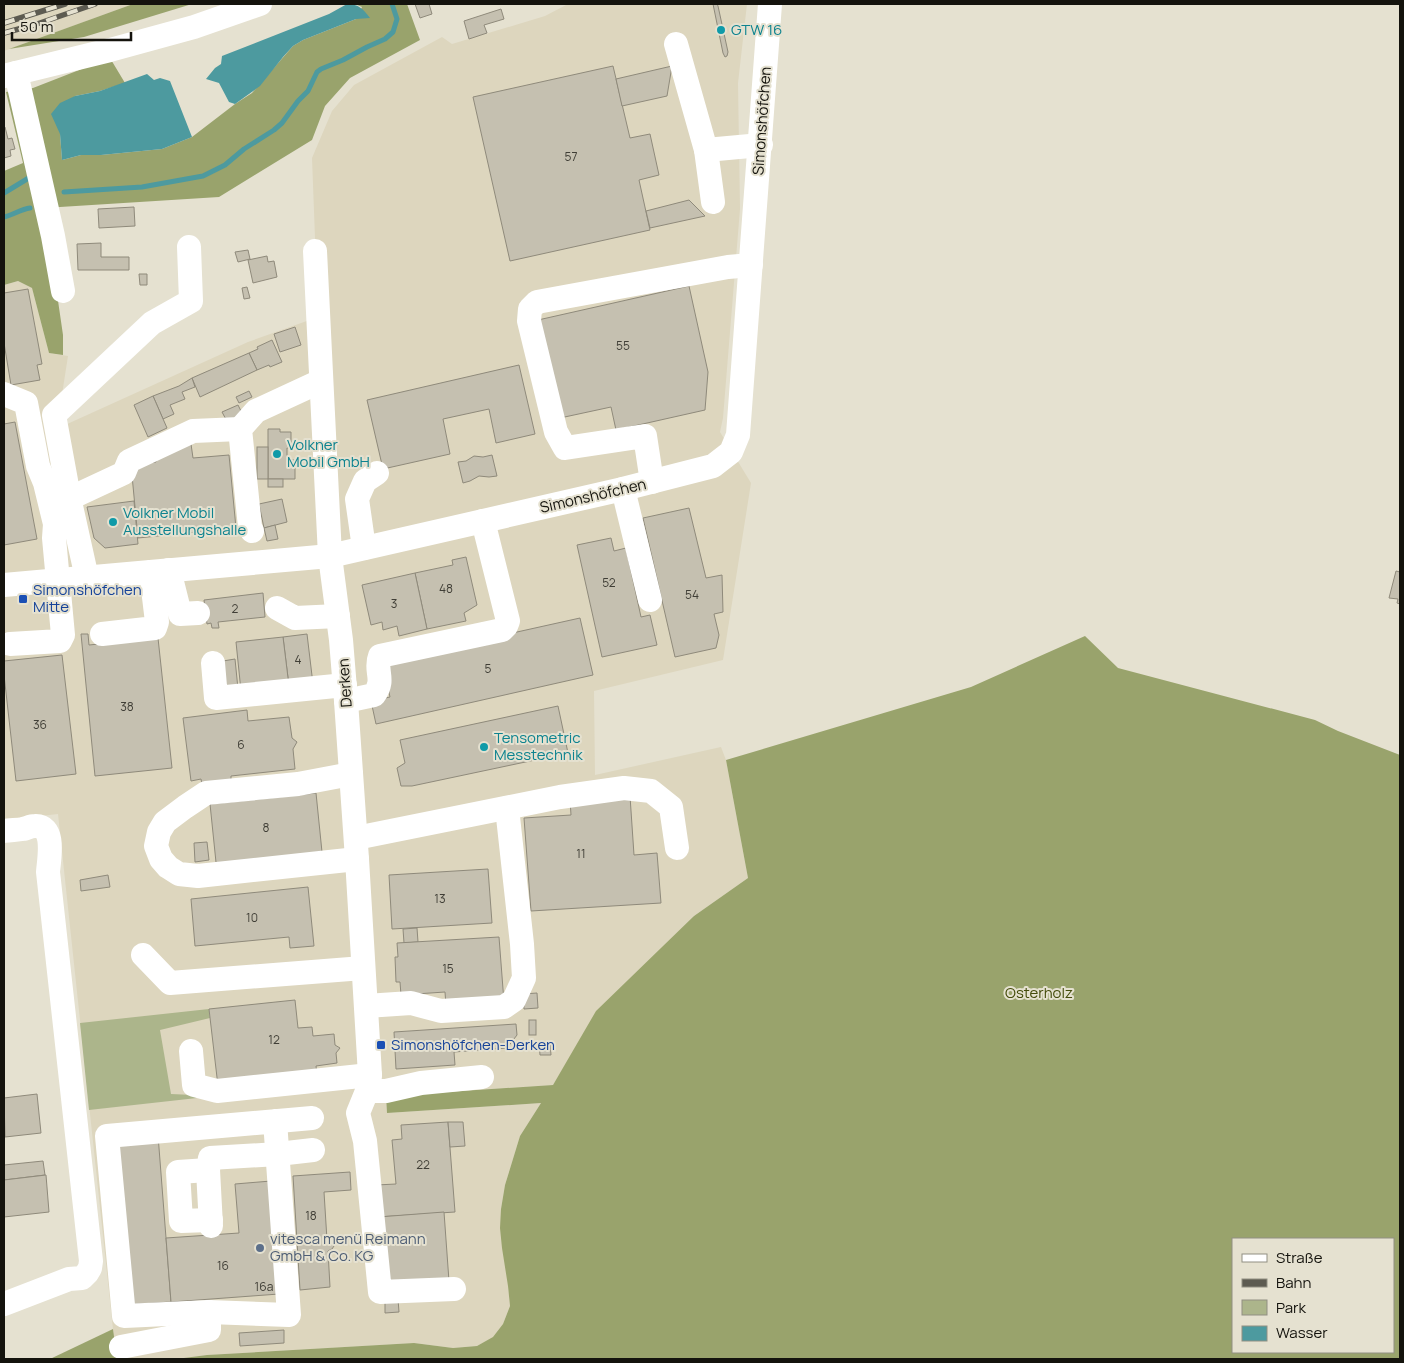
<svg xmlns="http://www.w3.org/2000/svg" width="1404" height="1363" viewBox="0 0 1404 1363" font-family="Manrope,sans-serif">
<rect width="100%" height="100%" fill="#e5e1d0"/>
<g fill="#ddd6be">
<polygon points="4,4 133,4 4,51"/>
<polygon points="568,4 747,4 738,83 740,209 723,418 720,432 751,483 723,660 594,691 595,775 721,747 726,760 748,878 694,916 573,1052 553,1085 386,1096 387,1113 541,1103 520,1136 505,1185 501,1209 510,1306 503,1324 493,1338 477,1346 453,1348 414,1343 207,1355 176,1359 117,1359 113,1329 58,814 4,820 4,285 18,281 32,288 49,353 68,356 61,401 65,425 248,342 318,317 312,158 332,111 354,85 442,37 452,44 545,16"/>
</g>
<polygon fill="#acb58b" points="209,1009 210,1018 160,1030 171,1094 215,1096 89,1110 80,1023"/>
<g fill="#99a36c" fill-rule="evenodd">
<polygon points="133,4 192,4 84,37 9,49"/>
<polygon points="355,4 407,4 420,40 350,78 325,106 312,140 219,197 44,208 49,239 63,335 63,355 49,353 32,288 18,281 4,285 4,171 23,163 6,92 33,88 110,58 125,83 100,91 75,96 60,134 62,160 81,155 101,155 162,149 192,137 235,104 252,93 293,46 303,40 356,19 362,7"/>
<path d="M1085,636L1118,668L1315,720L1338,731L1400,755V1359H176L207,1355L414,1343L453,1348L477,1346L493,1337L503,1324L510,1306L508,1286L502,1248L500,1228L501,1209L505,1185L520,1136L541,1103L387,1113L386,1096L553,1085L596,1011L694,916L748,878L726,760L971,687ZM1233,1239H1393V1352H1233Z"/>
<polygon points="113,1329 117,1359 50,1359"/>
</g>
<g fill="#4d9a9f">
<path d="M347,4C359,4 363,9 370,18L356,19L303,40L293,46L283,57L260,86L235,104L229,102L219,83L206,79L215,68L221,64L222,56L329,14Z"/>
<polygon points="147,74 154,80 160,78 170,81 192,137 162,149 101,155 81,155 62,160 60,134 51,114 60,103 75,96 100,91"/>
</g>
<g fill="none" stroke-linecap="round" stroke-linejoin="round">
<g stroke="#4d9a9f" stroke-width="5">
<polyline points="64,192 142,187 203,176 225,165 244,149 274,130 282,123 298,101 308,91 317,72 321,69 343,60 367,47 385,39 393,32 397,19 392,4"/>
<polyline points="4,193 32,176"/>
<path d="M4,217C13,215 21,209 30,208"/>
</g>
</g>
<g fill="#c5c0b0" stroke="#8f8a7b">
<polygon points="415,4 429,4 432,14 420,18"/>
<polygon points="713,4 717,4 718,6 728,52 727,56 725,57 723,53"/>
<polygon points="501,9 504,19 484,25 487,33 469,39 464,21"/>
<polygon points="613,66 630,138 650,134 659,175 639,180 650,230 510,261 473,97"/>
<polygon points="672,66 667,96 622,106 616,79"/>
<polygon points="4,127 5,127 8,139 12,138 15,149 10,150 11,156 4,158"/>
<polygon points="689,200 705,216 650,228 646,211"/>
<polygon points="134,207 135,226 99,228 98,209"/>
<polygon points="101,243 101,257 129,257 129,270 78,270 77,244"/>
<polygon points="248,250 250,259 238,262 235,252"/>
<polygon points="267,256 268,262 274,261 277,277 253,283 248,260"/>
<polygon points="139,274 147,274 147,285 140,285"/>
<polygon points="689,286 708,372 705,410 616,430 611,407 560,418 538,320"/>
<polygon points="247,287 250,298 244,299 242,288"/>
<polygon points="28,289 42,364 37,365 40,380 11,385 4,343 4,293"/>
<polygon points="295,327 301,345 280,352 274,334"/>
<polygon points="272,340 282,362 270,367 269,365 257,370 249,353 258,349 257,347"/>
<polygon points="249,353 257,370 200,397 192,378"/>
<polygon points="519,365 535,434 496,443 489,409 443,419 450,454 383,469 367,400"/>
<polygon points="192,378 195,387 182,392 185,399 170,405 174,414 163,419 153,396 179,386"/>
<polygon points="249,391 252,397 239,403 236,397"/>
<polygon points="153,396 167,428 148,437 134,405"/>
<polygon points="238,405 244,417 229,425 222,412"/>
<polygon points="15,422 37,539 4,545 4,424"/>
<polygon points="268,429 280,429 280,432 291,432 291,448 287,448 287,460 295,460 295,479 268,479"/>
<polygon points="190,437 193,458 229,455 236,528 138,538 131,465 156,462 155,454"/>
<rect x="257" y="447" width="11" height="32"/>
<polygon points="492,455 497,476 489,477 479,476 470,481 463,483 458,462 466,461 474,456 483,457"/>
<rect x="268" y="479" width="15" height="8"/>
<polygon points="282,499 287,522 264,528 259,504"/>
<polygon points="134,501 138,544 105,548 94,538 87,507"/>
<polygon points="689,508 706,578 722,575 723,612 714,614 719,635 716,648 675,657 643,518"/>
<polygon points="275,525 278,539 267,541 264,528"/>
<polygon points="611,538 614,551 626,548 641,617 650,615 657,645 602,657 577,545"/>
<polygon points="466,557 477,605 464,613 466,621 427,629 415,573 453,565 452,560"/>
<polygon points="1396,571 1400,572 1400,604 1397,603 1398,599 1389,598"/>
<polygon points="415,573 427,629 399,636 397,626 383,630 382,622 371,625 362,585"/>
<polygon points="263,593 265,617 218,622 219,628 212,628 211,623 207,624 204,600"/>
<polygon points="580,618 593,675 376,724 371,701 390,697 382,662"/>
<polygon points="81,634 88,634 89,645 158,638 172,768 95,776"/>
<polygon points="307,634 313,684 289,686 283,637"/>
<polygon points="283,637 289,686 241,691 236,642"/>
<polygon points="62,655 76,774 16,781 4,675 4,661"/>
<polygon points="235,659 238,689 226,690 223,661"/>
<polygon points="558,706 568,753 412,786 401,786 397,768 405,763 400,740"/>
<polygon points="247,710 248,721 289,717 292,738 297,742 293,749 295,769 231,776 231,782 202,785 201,779 191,781 183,718"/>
<polygon points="316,793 322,852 217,872 210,804"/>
<polygon points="630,796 634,855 657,853 661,903 531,911 524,818 571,815 570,800"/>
<polygon points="207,842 209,860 195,862 194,843"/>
<polygon points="488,869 492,923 392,929 389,875"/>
<polygon points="108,875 110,887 81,891 80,880"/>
<polygon points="308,887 314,946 290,948 289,937 195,946 191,899"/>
<polygon points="417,928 418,942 404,943 403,929"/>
<polygon points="499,937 504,1002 446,1006 445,992 401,995 400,982 396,982 395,957 398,957 397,943"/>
<polygon points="537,993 538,1008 524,1009 523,994"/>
<polygon points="295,1000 298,1028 312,1027 313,1036 334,1034 335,1045 340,1048 336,1053 337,1063 316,1066 317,1076 218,1086 209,1009"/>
<rect x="529" y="1020" width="7" height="15"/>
<polygon points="516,1024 517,1035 507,1048 454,1052 455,1065 396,1069 394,1032"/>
<polygon points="539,1042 550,1042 551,1055 540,1055"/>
<polygon points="37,1094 41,1133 5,1137 4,1098"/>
<polygon points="448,1122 455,1212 378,1217 376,1185 396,1184 392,1140 402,1139 401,1125"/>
<polygon points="448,1122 463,1122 465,1146 450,1147"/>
<polygon points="158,1135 171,1302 126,1305 114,1138"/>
<polygon points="43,1161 45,1175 4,1180 4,1165"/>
<polygon points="350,1172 351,1190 324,1192 327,1240 331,1241 334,1246 332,1249 328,1251 330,1287 300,1290 293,1176"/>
<polygon points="46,1175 49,1212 4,1217 4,1180"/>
<polygon points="271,1181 279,1294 171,1302 166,1238 239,1233 235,1184"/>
<polygon points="444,1212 449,1281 383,1286 378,1217"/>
<polygon points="398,1299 399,1312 385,1313 385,1300"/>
<polygon points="284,1330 284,1343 240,1346 239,1333"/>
</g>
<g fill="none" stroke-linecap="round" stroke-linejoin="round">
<g stroke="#fff" stroke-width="24">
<polyline points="676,44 706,150 761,145"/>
<polyline points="16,73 53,236 63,291"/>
<polyline points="4,76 110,50 194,27 260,4"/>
<polyline points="706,150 713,202"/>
<polyline points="315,251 330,556 341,640 346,701 357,859 370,1075 367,1091 358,1113 365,1141 380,1292 454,1289"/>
<polyline points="4,394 26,403 38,466 45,483 55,524 54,538 63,635 60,641 10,644"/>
<polyline points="652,482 645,436 565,448 556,432 529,321 530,309 537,302 728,267 751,265"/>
<polyline points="623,489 650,600"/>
<polyline points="69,497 79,494 124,473 129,461 193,431 240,429"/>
<polyline points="252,531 250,527 240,429 256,411 321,381"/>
<polyline points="364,548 357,499 365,481 377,473"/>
<polyline points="169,570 180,614 198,613"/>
<polyline points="87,578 69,497 54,415 152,323 191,301 189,247"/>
<polyline points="4,585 330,556 623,489 713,466 731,452 738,435 770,4"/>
<polyline points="277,608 295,618 338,616"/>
<polyline points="102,634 155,628 157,622 151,572"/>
<polyline points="213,663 216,698 345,685"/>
<path d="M346,701L374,695C386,679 374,671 380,656L502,630L506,626L508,621L483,521"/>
<polyline points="351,774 298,784 206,793 185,807 165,822 159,832 156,846 161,859 168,867 179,874 198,876 357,859"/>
<path d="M4,831C10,830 17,830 23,829C27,828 31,826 35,826C56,825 49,859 48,872L91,1261L90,1268L87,1273L82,1278L69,1279L4,1304"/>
<polyline points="356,838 560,797 624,788 651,791 671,807 677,848"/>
<polyline points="143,955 170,983 363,968"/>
<polyline points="366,1006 411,1003 441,1011 504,1007 514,1000 524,978 522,944 507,808"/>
<polyline points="191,1051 194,1085 217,1091 370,1075"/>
<polyline points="367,1091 386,1091 421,1083 482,1077"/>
<polyline points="275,1121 289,1315 209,1312 124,1316 107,1136 312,1118"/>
<polyline points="208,1170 178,1172 181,1221 211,1220"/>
<polyline points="211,1226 208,1170 210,1158 278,1154 313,1150"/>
<polyline points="121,1347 209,1330 209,1312"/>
</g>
<g stroke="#5d5b51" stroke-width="5.5">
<g id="rail">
<polyline points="4,23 65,4"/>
<polyline points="4,33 37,24 95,4"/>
</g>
</g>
<use href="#rail" stroke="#e5e1d0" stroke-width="4" stroke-dasharray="11" stroke-linecap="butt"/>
</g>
<g fill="#0f9aa8" stroke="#e5e1d0" stroke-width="2">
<circle cx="721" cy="30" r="5"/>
<circle cx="277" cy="454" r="5"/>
<circle cx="113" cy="522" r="5"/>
<circle cx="484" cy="747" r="5"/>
</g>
<g fill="#1a4fb4" stroke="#e5e1d0" stroke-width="2">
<rect x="18" y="594" width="10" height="10" rx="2.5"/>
<rect x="376" y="1040" width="10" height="10" rx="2.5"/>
</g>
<circle fill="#5c6f8a" stroke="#e5e1d0" stroke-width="2" cx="260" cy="1248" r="5"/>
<g text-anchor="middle" stroke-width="4" stroke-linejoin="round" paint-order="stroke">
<g font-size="12" fill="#403e36">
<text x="571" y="161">57</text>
<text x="623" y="350">55</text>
<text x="609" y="587">52</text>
<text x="446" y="593">48</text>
<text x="692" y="599">54</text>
<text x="394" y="608">3</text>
<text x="235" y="613">2</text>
<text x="298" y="664">4</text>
<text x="488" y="673">5</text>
<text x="127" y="711">38</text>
<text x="40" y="729">36</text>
<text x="241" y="749">6</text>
<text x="266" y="832">8</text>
<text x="581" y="858">11</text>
<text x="440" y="903">13</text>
<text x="252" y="922">10</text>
<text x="448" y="973">15</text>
<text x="274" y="1044">12</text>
<text x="423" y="1169">22</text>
<text x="311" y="1220">18</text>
<text x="223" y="1270">16</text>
<text x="264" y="1291">16a</text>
</g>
<g font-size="15" fill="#0d838f" stroke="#e5e1d0" text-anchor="start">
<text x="731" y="35">GTW 16</text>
<text x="287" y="450">Volkner<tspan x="287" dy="17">Mobil GmbH</tspan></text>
<text x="123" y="518">Volkner Mobil<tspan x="123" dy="17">Ausstellungshalle</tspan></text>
<text x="494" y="743">Tensometric<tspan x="494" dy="17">Messtechnik</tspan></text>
</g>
<g font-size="15" fill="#14130d" stroke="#e5e1d0">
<text transform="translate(762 121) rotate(-86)" y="5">Simonshöfchen</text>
<text transform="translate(593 496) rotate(-13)" y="5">Simonshöfchen</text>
<text transform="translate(345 683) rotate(-94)" y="5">Derken</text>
</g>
<g font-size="15" fill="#164399" stroke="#e5e1d0" text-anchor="start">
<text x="33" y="595">Simonshöfchen<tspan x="33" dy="17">Mitte</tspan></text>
<text x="391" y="1050">Simonshöfchen-Derken</text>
</g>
<g font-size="15" fill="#444c0b" stroke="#e5e1d0">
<text x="1039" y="998">Osterholz</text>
</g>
<g font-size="15" fill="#4e5e75" stroke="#e5e1d0" text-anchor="start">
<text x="270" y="1244">vitesca menü Reimann<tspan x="270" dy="17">GmbH &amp; Co. KG</tspan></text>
</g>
</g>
<rect width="1404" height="1363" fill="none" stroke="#14130d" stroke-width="10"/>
<rect x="1232" y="1238" width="162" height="115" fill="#e5e1d0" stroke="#918f82"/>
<rect x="1242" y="1254" width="25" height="8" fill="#ffffff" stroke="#918f82"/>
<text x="1276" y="1263" font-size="15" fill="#14130d">Straße</text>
<rect x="1242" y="1279" width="25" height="8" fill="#5d5b51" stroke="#918f82"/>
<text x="1276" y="1288" font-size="15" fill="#14130d">Bahn</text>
<rect x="1242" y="1300" width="25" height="15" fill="#acb58b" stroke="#918f82"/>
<text x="1276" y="1313" font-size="15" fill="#14130d">Park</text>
<rect x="1242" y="1326" width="25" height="15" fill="#4d9a9f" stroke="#918f82"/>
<text x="1276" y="1338" font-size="15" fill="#14130d">Wasser</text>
<path d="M12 32v8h119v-8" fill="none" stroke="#14130d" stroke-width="2.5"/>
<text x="20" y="32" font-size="15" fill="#14130d" stroke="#e5e1d0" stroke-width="4" paint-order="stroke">50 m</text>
</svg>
